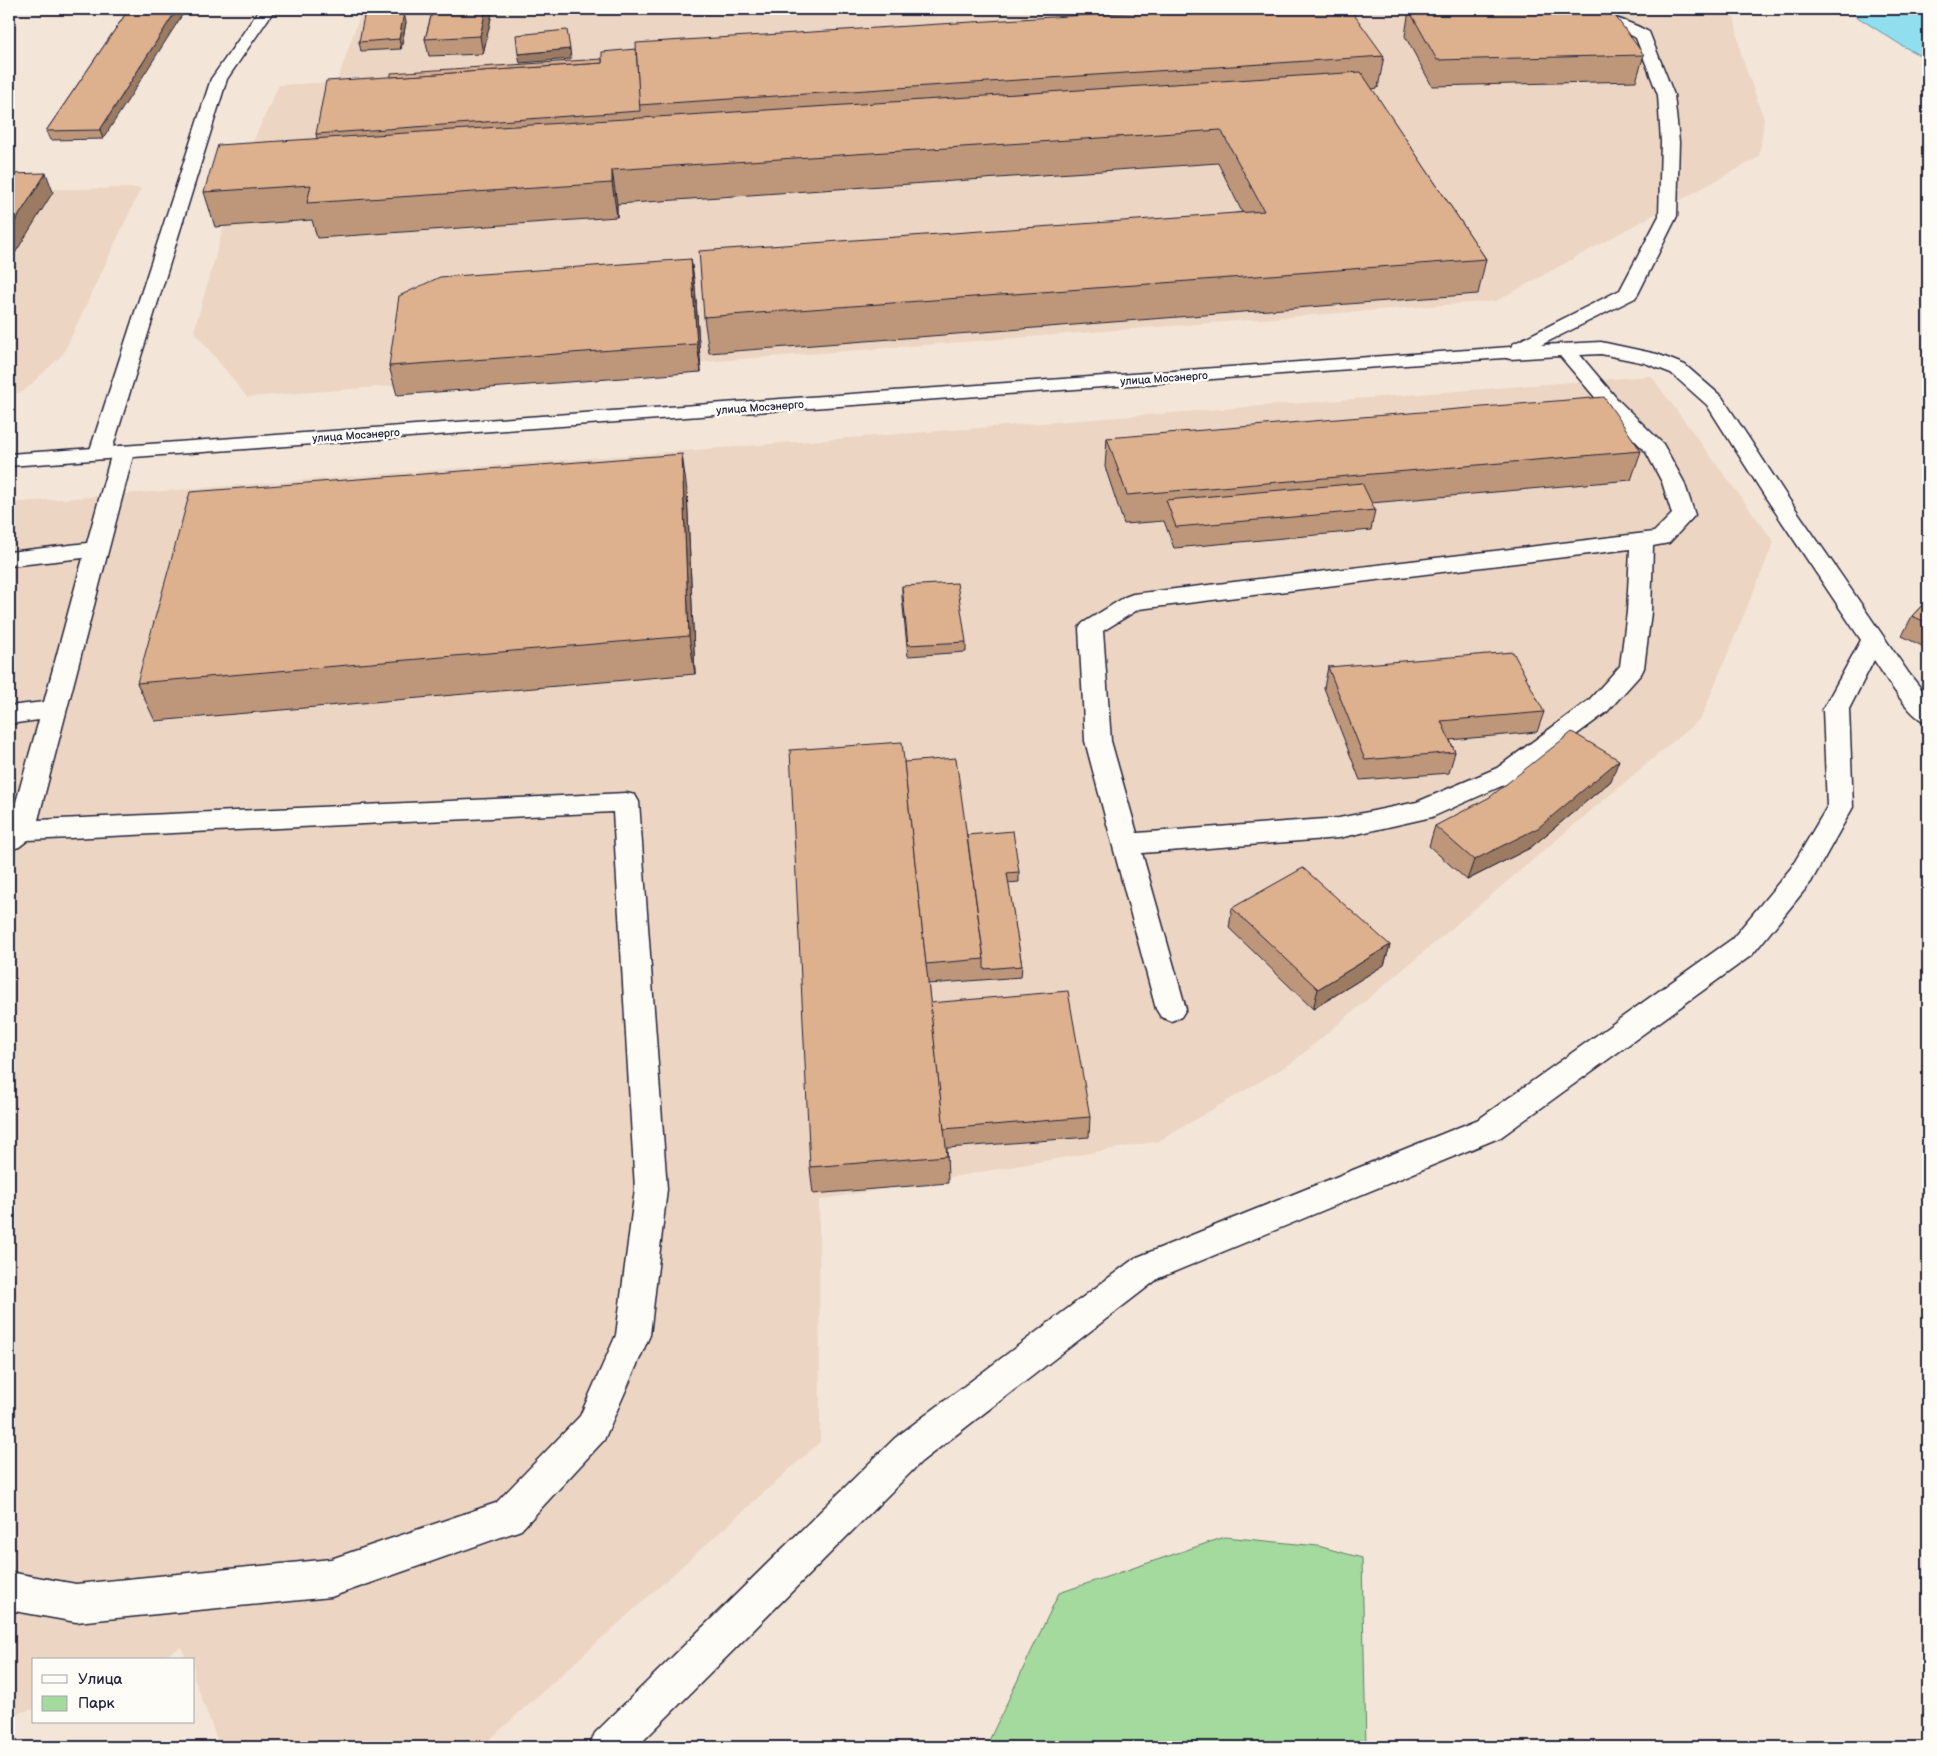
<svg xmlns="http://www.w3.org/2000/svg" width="1937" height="1756" viewBox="0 0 1937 1756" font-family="'Balsamiq Sans',sans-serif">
<rect width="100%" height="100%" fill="#f3e5d8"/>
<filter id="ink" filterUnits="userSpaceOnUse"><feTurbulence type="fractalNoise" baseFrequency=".02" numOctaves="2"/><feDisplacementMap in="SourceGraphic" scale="10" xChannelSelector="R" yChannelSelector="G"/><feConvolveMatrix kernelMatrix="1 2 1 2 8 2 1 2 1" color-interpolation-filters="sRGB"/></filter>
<g filter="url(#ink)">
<g fill="#ecd5c2">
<polygon points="362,9 1733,9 1741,55 1764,119 1759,157 1496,301 247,397 194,331 240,170 279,85 337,82"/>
<polygon points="141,188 63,354 23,392 9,394 9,190"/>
<polygon points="1651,376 1774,542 1701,718 1293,1062 1159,1141 819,1200 820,1442 481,1747 220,1747 194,1678 194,1660 187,1660 181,1647 157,1660 34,1660 34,1709 9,1715 9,503"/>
</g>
<polygon fill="#a4da9d" stroke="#637e6c" points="1225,1537 1318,1546 1362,1558 1366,1747 986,1747 1059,1593"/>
<polygon fill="#90deee" stroke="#6493a6" points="1845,9 1928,9 1928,60 1901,45"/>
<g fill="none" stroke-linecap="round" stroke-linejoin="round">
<g stroke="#22223b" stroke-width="3">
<g id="lane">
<polygon points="260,9 275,9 227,79 111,453 108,458 100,459 92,458 89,453 211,79"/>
<path d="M1540,9C1576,7 1617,14 1649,32L1674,95L1679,142L1677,216L1638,294L1635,298L1541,345L1601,342L1657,354L1685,365L1722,397L1786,495L1910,675L1928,697V723C1909,718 1886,677 1874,660L1849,709L1853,807L1811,882L1752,955L1501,1137L1159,1278L921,1462L637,1747H589L595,1733L895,1438L1135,1258L1479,1119L1732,939L1791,868L1827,807L1823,709L1861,640L1764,495L1707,405L1671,373L1645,363L1601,354L1580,355L1618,400L1663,444L1684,482L1695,515L1669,543L1653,546L1651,612L1644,668L1641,674L1607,712L1515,780L1432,817L1339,838L1142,853L1186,1009L1181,1017L1171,1021L1161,1017L1156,1009L1085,741L1079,628L1083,623L1125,597L1133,594L1654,532L1672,514L1662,482L1646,452L1604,408L1560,356L1510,359L1503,357L1500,353L1503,349L1511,347L1513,344L1620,290L1659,216L1661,142L1658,95L1636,38L1620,29L1548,14L1543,12ZM1630,549L1627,612L1620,666L1589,700L1497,768L1417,802L1339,818L1137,833L1111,741L1103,631L1139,609Z"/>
<polygon points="123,446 131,447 134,452 38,820 626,793 635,795 639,802 667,1189 650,1335 604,1440 521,1530 331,1597 76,1622 9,1610 9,1572 76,1584 331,1559 496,1503 580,1416 616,1335 635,1189 613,812 28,840 19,847 9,850 9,827 39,720 9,724 9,706 44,702 83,558 9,566 9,552 87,543 112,452 115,447"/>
</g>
</g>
<g stroke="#22223b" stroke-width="3">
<polygon id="street" points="1510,347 1517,349 1520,353 1517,357 9,466 9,454"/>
</g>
<use href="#lane" fill="#fdfcf7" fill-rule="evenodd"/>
<use href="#street" fill="#fdfcf7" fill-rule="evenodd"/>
</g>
<g fill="#be977a" stroke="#22223b">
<polygon points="129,9 103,139 50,140 46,131"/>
<polygon points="433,9 493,9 483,54 429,56 425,39"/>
<polygon points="1409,10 1644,55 1636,81 1432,86 1405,36"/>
<polygon points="406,22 401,49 361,51 359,42"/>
<polygon points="1384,56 1378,88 1372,89 1486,259 1478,294 709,353 704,317 1242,212 1218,163 617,204 617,217 317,238 312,220 215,227 204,192 317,138 316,134 391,77"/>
<polygon points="691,259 695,287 701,372 397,395 389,366"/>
<polygon points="1107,438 1641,451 1631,480 1371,503 1375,510 1371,530 1174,548 1164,521 1124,524 1105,467"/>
<polygon points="687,491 695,674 155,721 137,683"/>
<polygon points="902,586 966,642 966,652 908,656 902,597"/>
<polygon points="1928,599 1928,649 1902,636 1912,616"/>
<polygon points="1328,667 1544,712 1537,732 1450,740 1455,752 1449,773 1360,780 1324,688"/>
<polygon points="904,762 967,835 1019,872 1019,882 1008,883 1022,966 1021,977 928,984 930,1003 1090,1117 1089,1137 947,1148 948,1183 813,1194 810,1167"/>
<polygon points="1611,781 1530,848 1467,880 1429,846 1435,826"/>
<polygon points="1232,908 1390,945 1384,965 1313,1009 1229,928"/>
</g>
<g fill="#9b7b63" stroke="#22223b">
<polygon points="177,9 186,9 103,139 100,130"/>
<polygon points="486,9 493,9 483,54 480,36"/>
<polygon points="404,13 406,22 401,49 399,39"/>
<polygon points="570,49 571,59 520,63 518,54"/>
<polygon points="612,170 617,204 617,217 612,183"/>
<polygon points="46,173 53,192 9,263 9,231"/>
<polygon points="691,259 695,287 701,372 697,344"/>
<polygon points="682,454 687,491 695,674 689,636"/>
<polygon points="1619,760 1611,781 1530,848 1467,880 1474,860"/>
<polygon points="1390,945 1384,965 1313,1009 1318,989"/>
</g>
<g fill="#ddb08e" stroke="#22223b">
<polygon points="129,9 177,9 100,130 46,131"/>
<polygon points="433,9 486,9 480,36 425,39"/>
<polygon points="1180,9 1350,9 1384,56 639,105 636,43"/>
<polygon points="1465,9 1610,9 1644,55 1437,60 1409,10"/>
<polygon points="404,13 399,39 359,42 364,16"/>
<polygon points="567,30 570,49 518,54 516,35"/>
<polygon points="636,49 640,111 316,134 326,81 602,63 602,52"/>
<polygon points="602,59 602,63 391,77 391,73"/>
<polygon points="1361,72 1486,259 704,317 699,251 1264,211 1221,130 612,170 612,183 307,203 311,185 204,192 218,145"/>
<polygon points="46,173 9,231 9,174"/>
<polygon points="691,259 697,344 389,366 399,296 440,277"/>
<polygon points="1604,397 1641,451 1127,495 1107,438"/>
<polygon points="682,454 689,636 137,683 190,492"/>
<polygon points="1362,483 1375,510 1176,527 1166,500"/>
<polygon points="957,583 966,642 908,645 902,586"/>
<polygon points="1928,599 1928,623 1912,616"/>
<polygon points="1513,652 1544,712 1441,721 1455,752 1365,760 1328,667"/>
<polygon points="1572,732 1619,760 1538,828 1474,860 1435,826 1490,797"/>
<polygon points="902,742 947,1156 810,1167 790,750"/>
<polygon points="956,758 984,959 926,964 904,762"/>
<polygon points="1013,831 1019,872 1007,873 1022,966 984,969 984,959 967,835"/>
<polygon points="1303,868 1390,945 1318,989 1232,908"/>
<polygon points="1068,991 1090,1117 944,1129 930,1003"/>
</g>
</g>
<g text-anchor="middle" stroke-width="5" stroke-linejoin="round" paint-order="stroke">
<g font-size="11" fill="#22223b" stroke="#fdfcf7">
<text transform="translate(1164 378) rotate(-4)" y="4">улица Мосэнерго</text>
<text transform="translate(760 407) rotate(-4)" y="4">улица Мосэнерго</text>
<text transform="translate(356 435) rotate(-4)" y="4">улица Мосэнерго</text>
</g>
</g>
<rect width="1937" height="1756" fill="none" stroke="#fdfcf7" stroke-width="30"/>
<rect x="15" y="15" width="1907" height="1726" fill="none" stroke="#22223b" stroke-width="2" filter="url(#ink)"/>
<rect x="32" y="1658" width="162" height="65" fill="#fdfcf7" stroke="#a5a5ac"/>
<rect x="42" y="1675" width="25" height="8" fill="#fdfcf7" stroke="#a5a5ac"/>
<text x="78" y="1684" font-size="15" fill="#22223b">Улица</text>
<rect x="42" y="1696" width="25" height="15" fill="#a4da9d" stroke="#a5a5ac"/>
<text x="78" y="1708" font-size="15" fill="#22223b">Парк</text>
</svg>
